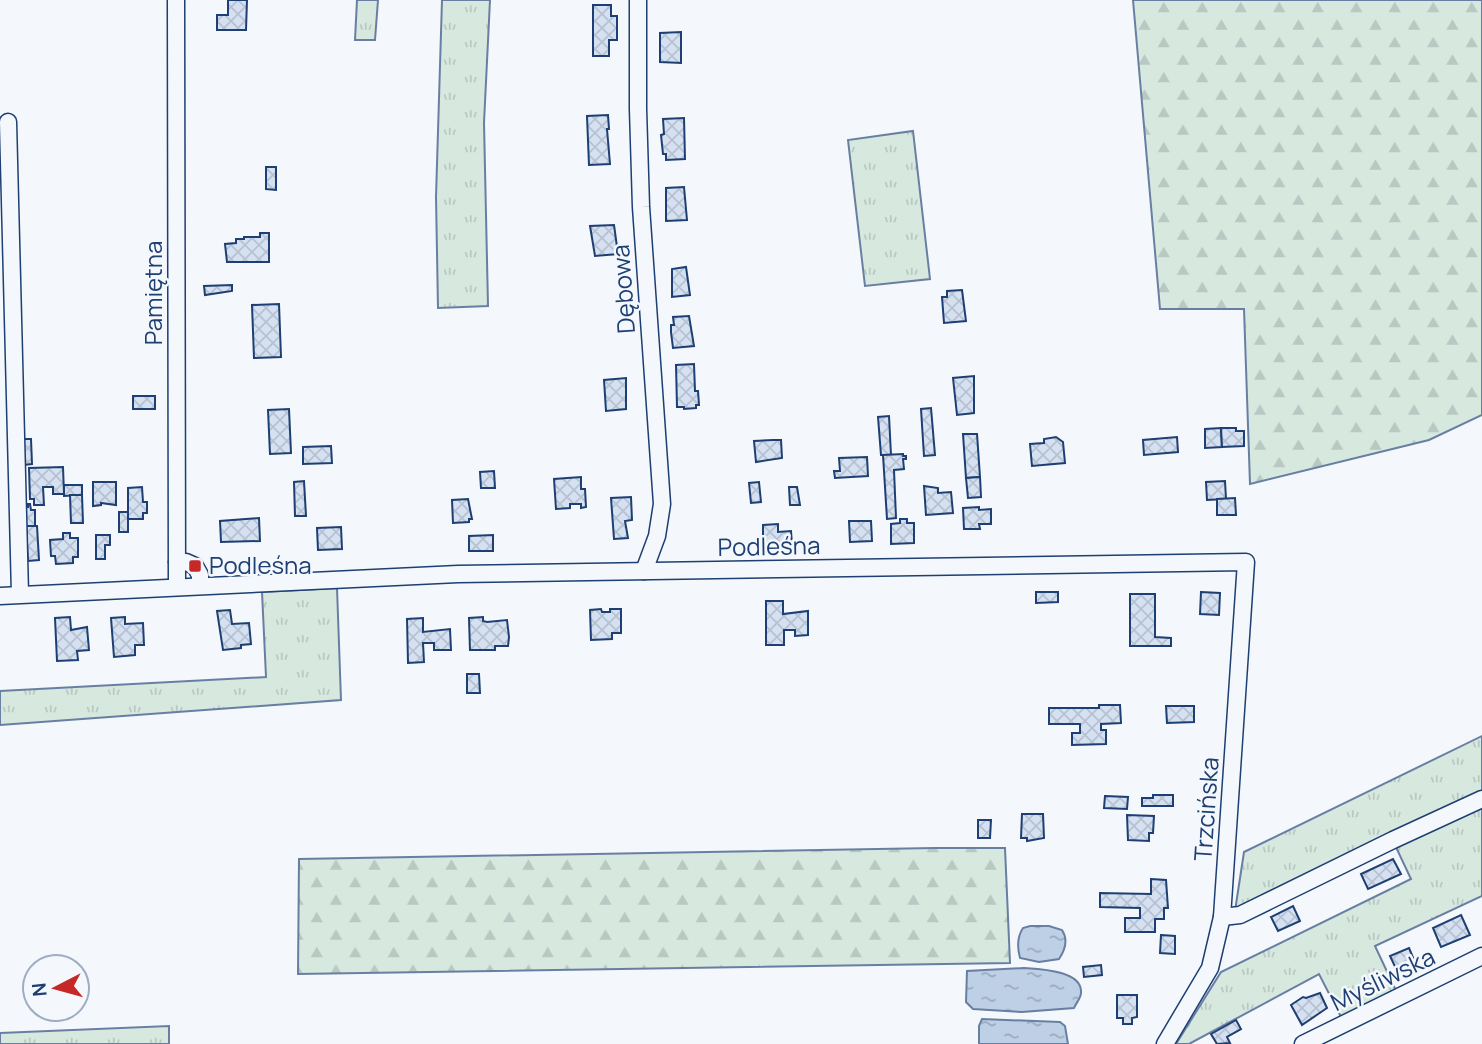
<svg xmlns="http://www.w3.org/2000/svg" width="1482" height="1044" viewBox="0 0 1482 1044" font-family="Manrope,sans-serif">
<defs>
<pattern id="grass-tufts" width="24" height="20" patternUnits="userSpaceOnUse" patternTransform="scale(1.75)"><rect width="24" height="20" fill="#d7e8df"/><path d="M3 7l-1-3M5 7V3M7 7l1-3M15 17l-1-3M17 17v-4M19 17l1-3" fill="none" stroke="#b8c8c3"/></pattern>
<pattern id="forest-firs" width="22" height="20" patternUnits="userSpaceOnUse" patternTransform="scale(1.75)"><rect width="22" height="20" fill="#d7e8df"/><path d="M5 1l3.5 6h-7zM16 11l3.5 6h-7z" fill="#b8c8c3"/></pattern>
<pattern id="water-ripples" width="26" height="14" patternUnits="userSpaceOnUse" patternTransform="scale(1.75)"><rect width="26" height="14" fill="#bed0e5"/><path d="M2 4q2-2 4 0t4 0M15 11q2-2 4 0t4 0" fill="none" stroke="#9aaabe"/></pattern>
<pattern id="building-cross-hatch" width="8" height="8" patternUnits="userSpaceOnUse" patternTransform="scale(1.75)"><rect width="8" height="8" fill="#d5e0f0"/><path d="M0 0l8 8M0 8l8-8" fill="none" stroke="#b6c1d1"/></pattern>
</defs>
<rect width="100%" height="100%" fill="#f4f7fb"/>
<g fill="url(#grass-tufts)" stroke="#687fa3" stroke-width="2">
<polygon points="357,0 378,0 375,40 355,40"/>
<polygon points="442,0 490,0 484,123 488,306 438,308 436,197"/>
<polygon points="913,131 930,279 865,286 848,140"/>
<polygon points="337,588 341,700 0,725 0,691 266,677 262,592"/>
<polygon points="1482,736 1482,896 1375,946 1398,995 1341,1017 1319,974 1189,1044 1176,1044 1221,972 1411,879 1395,845 1233,924 1244,852"/>
<polygon points="169,1026 169,1044 0,1044 0,1033"/>
</g>
<g fill="url(#forest-firs)" stroke="#687fa3" stroke-width="2">
<polygon points="1133,0 1482,0 1482,415 1429,440 1250,484 1244,309 1160,309"/>
<polygon points="935,848 1005,848 1010,963 298,974 299,859"/>
</g>
<g fill="url(#water-ripples)" stroke="#687fa3" stroke-width="2">
<path d="M1030,926H1049L1062,930C1068,939 1065,950 1059,959L1039,962L1020,958C1017,947 1017,937 1023,928Z"/>
<path d="M1024,968C1038,969 1083,970 1081,993C1081,998 1076,1003 1074,1008L1022,1012L973,1009L966,1002L967,971Z"/>
<polygon points="982,1019 1060,1022 1065,1026 1068,1044 979,1044 979,1026"/>
</g>
<g fill="url(#building-cross-hatch)" stroke="#1d3f73" stroke-width="2">
<polygon points="228,0 247,0 246,30 217,30 217,15 228,15"/>
<polygon points="593,5 611,5 611,16 617,16 617,40 609,40 609,56 593,56"/>
<polygon points="681,32 681,63 660,62 660,33"/>
<polygon points="608,115 609,129 607,129 610,164 589,165 587,116"/>
<polygon points="684,118 685,159 666,160 666,154 663,154 661,135 664,134 663,119"/>
<polygon points="266,167 276,167 276,190 266,189"/>
<polygon points="684,187 687,220 666,221 666,188"/>
<polygon points="614,225 618,254 595,256 590,226"/>
<polygon points="260,233 269,233 269,262 227,262 225,244 236,243 236,239 244,239 244,237 260,237"/>
<polygon points="686,267 690,295 672,297 672,269"/>
<polygon points="232,285 232,291 205,295 204,286"/>
<polygon points="962,290 966,321 944,323 942,297 947,297 947,291"/>
<polygon points="279,304 281,357 254,358 252,305"/>
<polygon points="689,316 694,346 673,348 671,332 671,325 674,325 673,317"/>
<polygon points="694,364 695,391 698,391 699,405 696,405 696,408 684,409 684,407 677,407 676,365"/>
<polygon points="974,376 974,413 957,415 953,378"/>
<polygon points="626,378 626,409 606,411 604,380"/>
<rect x="133" y="396" width="22" height="13"/>
<polygon points="931,408 935,455 924,456 921,409"/>
<polygon points="289,409 291,453 270,454 268,410"/>
<polygon points="889,416 891,455 881,455 878,417"/>
<polygon points="1221,428 1222,447 1205,448 1205,429"/>
<polygon points="1221,428 1236,428 1236,431 1244,431 1244,446 1222,447"/>
<polygon points="963,434 977,434 980,477 966,478"/>
<polygon points="1056,437 1063,442 1065,463 1032,466 1030,444 1044,443 1044,439"/>
<polygon points="1177,437 1178,452 1144,455 1143,440"/>
<polygon points="22,439 31,439 32,464 24,465"/>
<polygon points="773,440 781,440 782,458 756,462 754,441"/>
<polygon points="331,446 332,463 303,464 303,447"/>
<polygon points="903,454 903,456 906,456 906,459 903,459 904,469 894,470 896,518 887,519 883,455"/>
<polygon points="867,457 868,476 835,478 834,471 840,471 839,458"/>
<polygon points="63,467 64,494 53,494 53,487 43,487 44,505 34,505 34,499 30,499 29,468"/>
<polygon points="494,471 495,488 481,488 480,472"/>
<polygon points="581,477 581,489 585,489 586,507 581,508 581,504 570,504 570,508 556,509 554,479"/>
<polygon points="980,477 981,497 968,498 966,478"/>
<polygon points="304,481 306,516 295,516 294,482"/>
<polygon points="1225,481 1226,499 1207,500 1206,482"/>
<polygon points="93,482 116,482 116,505 101,503 101,505 93,506"/>
<polygon points="759,482 761,502 751,503 749,483"/>
<polygon points="64,485 82,485 82,495 64,496"/>
<polygon points="924,486 938,488 938,493 951,492 953,513 926,515"/>
<polygon points="142,487 143,502 147,502 147,513 143,513 143,519 128,519 128,488"/>
<polygon points="789,487 797,487 800,505 790,505"/>
<polygon points="70,495 82,495 83,523 71,523"/>
<polygon points="631,497 632,520 625,521 628,538 614,539 611,498"/>
<polygon points="1235,498 1236,515 1217,515 1217,499"/>
<polygon points="468,499 472,519 469,519 469,522 453,523 452,500"/>
<polygon points="28,504 30,504 31,510 35,510 35,526 26,526 25,507 28,507"/>
<polygon points="979,507 979,510 991,509 991,524 979,524 980,529 964,529 963,508"/>
<rect x="119" y="512" width="9" height="20"/>
<polygon points="259,518 260,541 221,542 220,521"/>
<polygon points="900,519 907,519 907,523 914,523 914,543 891,544 891,524 900,523"/>
<polygon points="849,521 871,521 872,541 850,542"/>
<polygon points="778,524 778,532 791,531 792,544 763,545 763,525"/>
<polygon points="26,526 37,526 39,560 28,561"/>
<polygon points="341,527 342,549 318,550 317,528"/>
<polygon points="63,533 70,533 70,538 78,538 78,557 73,557 73,563 56,564 55,556 51,556 50,540 63,539"/>
<polygon points="96,535 110,535 110,545 105,545 105,559 96,559"/>
<polygon points="493,535 493,551 469,551 469,536"/>
<polygon points="1036,592 1058,592 1058,602 1036,603"/>
<polygon points="1201,592 1220,593 1219,615 1200,614"/>
<polygon points="1130,594 1155,594 1155,637 1171,638 1171,646 1130,646"/>
<polygon points="766,601 783,601 783,614 808,611 808,635 795,636 795,630 784,630 784,645 766,645"/>
<polygon points="601,609 602,612 610,612 610,609 621,609 621,633 612,633 612,639 591,640 590,610"/>
<polygon points="230,610 232,624 249,623 251,644 241,645 241,648 223,650 217,611"/>
<polygon points="70,617 71,630 87,627 89,650 77,651 78,660 57,661 55,618"/>
<polygon points="125,617 125,624 143,623 144,645 135,645 135,655 114,657 111,618"/>
<polygon points="483,617 483,621 487,622 507,620 509,637 508,646 495,646 495,650 470,650 469,618"/>
<polygon points="423,618 423,632 450,629 451,650 434,650 434,643 423,643 424,662 408,663 407,619"/>
<polygon points="467,674 479,674 480,693 467,693"/>
<polygon points="1099,705 1120,705 1121,723 1101,724 1101,730 1106,730 1106,744 1072,745 1072,733 1080,733 1080,724 1049,724 1049,708 1099,708"/>
<polygon points="1166,706 1194,706 1194,722 1167,723"/>
<polygon points="1153,795 1173,795 1173,806 1142,806 1142,798 1153,798"/>
<polygon points="1105,796 1128,797 1127,809 1104,808"/>
<polygon points="1022,814 1043,814 1044,838 1027,841 1027,838 1021,838"/>
<polygon points="1127,815 1154,816 1153,833 1149,833 1149,841 1128,840"/>
<polygon points="978,820 991,820 990,838 978,838"/>
<polygon points="1393,859 1401,874 1368,889 1361,874"/>
<polygon points="1151,879 1166,880 1168,908 1164,908 1164,919 1155,919 1155,932 1125,932 1125,918 1140,918 1140,908 1100,907 1100,893 1151,894"/>
<polygon points="1293,906 1300,921 1278,931 1271,917"/>
<polygon points="1461,915 1470,935 1441,947 1433,928"/>
<polygon points="1161,935 1175,936 1175,954 1160,953"/>
<polygon points="1409,948 1417,967 1399,975 1390,956"/>
<polygon points="1101,965 1102,975 1084,977 1083,967"/>
<polygon points="1320,993 1327,1008 1302,1025 1291,1005 1303,997 1306,998"/>
<polygon points="1117,995 1137,995 1137,1017 1132,1018 1132,1024 1123,1024 1123,1018 1117,1018"/>
<polygon points="1236,1020 1241,1029 1227,1037 1230,1043 1217,1044 1211,1034"/>
</g>
<g fill="none" stroke-linecap="round" stroke-linejoin="round">
<g stroke="#1d3f73" stroke-width="19">
<g id="minor">
<polyline points="176,0 177,586"/>
<polyline points="638,0 638,109 641,207 662,504 657,536 644,571"/>
<polyline points="8,122 20,594"/>
<polyline points="177,562 186,562 195,566 200,575 200,585"/>
<polyline points="0,596 458,574 1246,562 1222,917 1210,968 1165,1044"/>
<polyline points="1222,917 1240,915 1393,840 1482,799"/>
<polyline points="1303,1044 1482,956"/>
</g>
</g>
<use href="#minor" stroke="#f4f7fb" stroke-width="16"/>
</g>
<rect fill="#c62828" stroke="#f4f7fb" stroke-width="2.5" x="188" y="559" width="14" height="14" rx="3.5"/>
<g text-anchor="middle" stroke-width="5" stroke-linejoin="round" paint-order="stroke">
<g font-size="24" fill="#1d3f73" stroke="#f4f7fb">
<text transform="translate(624 289) rotate(-94)" y="8">Dębowa</text>
<text transform="translate(154 293) rotate(-90)" y="8">Pamiętna</text>
<text transform="translate(769 547) rotate(-1)" y="8">Podleśna</text>
<text transform="translate(1207 809) rotate(-86)" y="8">Trzcińska</text>
<text transform="translate(1383 980) rotate(-26)" y="8">Myśliwska</text>
</g>
<g font-size="24" fill="#1d3f73" stroke="#f4f7fb" text-anchor="start">
<text x="209" y="574">Podleśna</text>
</g>
</g>
<g transform="translate(56 988) rotate(264)"><circle r="33" fill="#f4f7fb" stroke="#9eadc5" stroke-width="2"/>
<path d="M0-5L12 26L0 18L-12 26Z" fill="#c62828"/>
<text y="-10" font-size="19" font-weight="bold" text-anchor="middle" fill="#1d3f73">N</text>
</g>
</svg>
